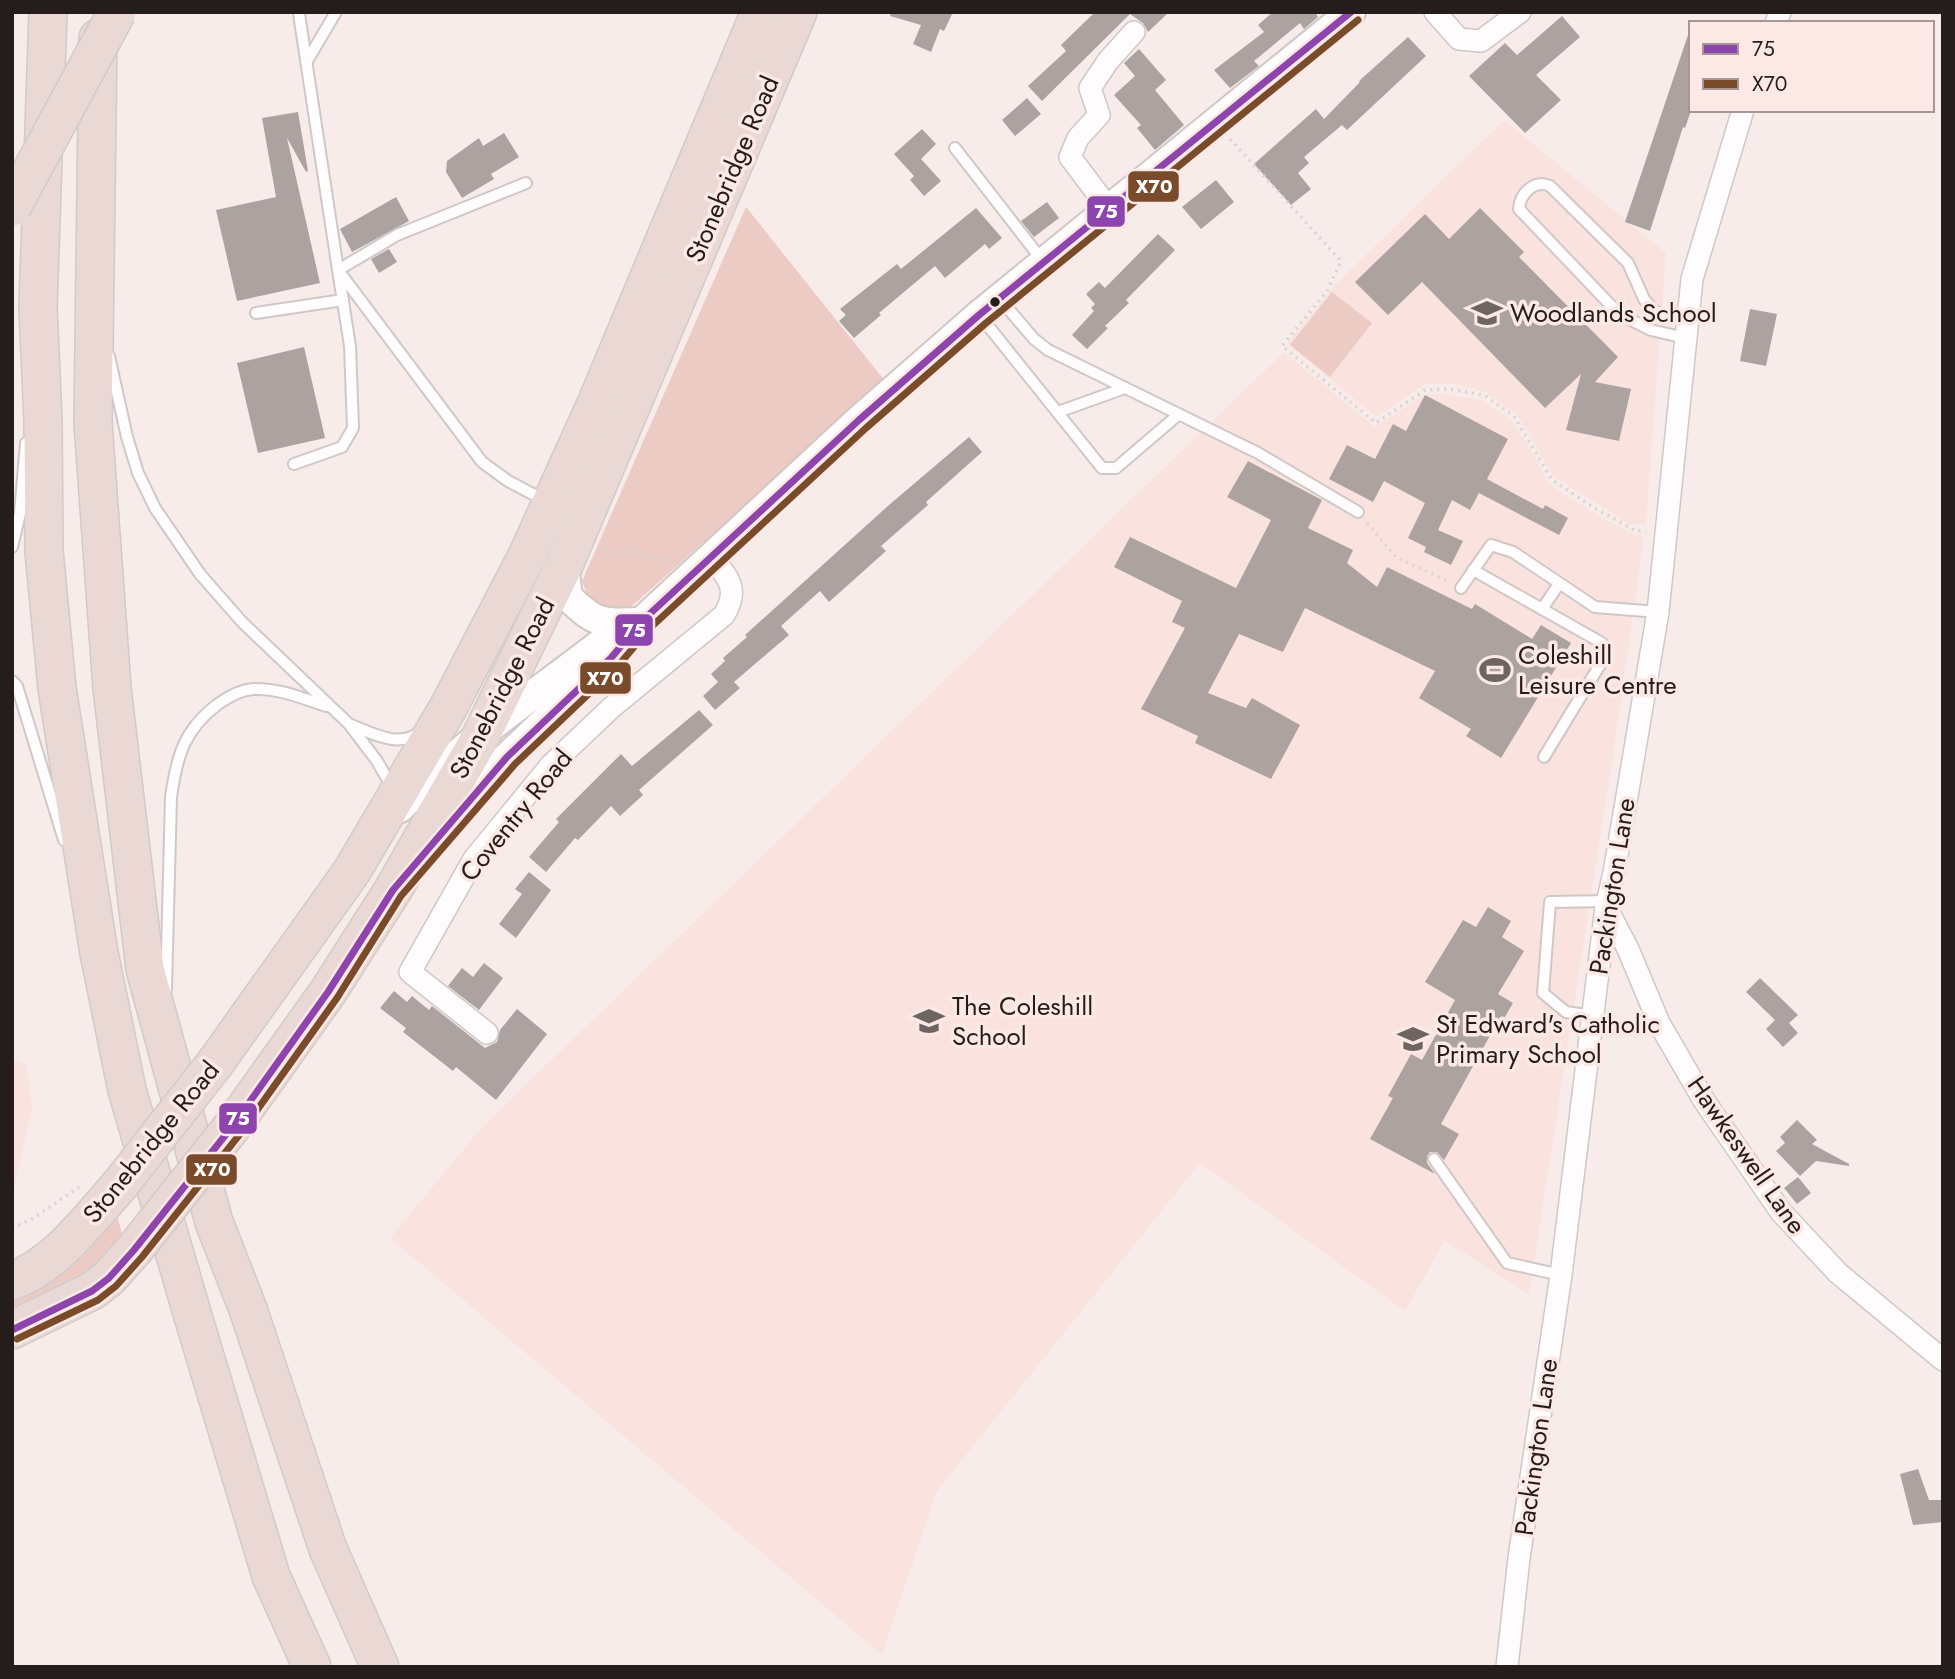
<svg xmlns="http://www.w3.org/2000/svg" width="1955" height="1679" viewBox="0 0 1955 1679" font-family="Jost,sans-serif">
<rect width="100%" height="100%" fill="#f7ecea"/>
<g fill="#fae3de">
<polygon points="1504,120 1666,253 1646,524 1631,525 1554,477 1516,413 1483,391 1454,384 1425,384 1376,417 1287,343 1337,283"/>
<polygon points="1284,352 1375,427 1424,395 1439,393 1482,400 1509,418 1530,448 1550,485 1604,519 1633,534 1644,536 1614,748 1529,1295 1445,1241 1405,1311 1200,1163 937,1491 882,1655 390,1238 483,1126"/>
<polygon points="12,1059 26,1064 32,1108 15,1185 12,1187"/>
</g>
<g fill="#eccbc4">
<polygon points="746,207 885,381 633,605 610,613 591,605 582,581"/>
<polygon points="1332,292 1372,323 1330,377 1290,345"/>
<polygon points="115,1206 124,1243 88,1278 12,1314 12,1294"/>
</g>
<g fill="#aca3a1">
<polygon points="891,12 953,12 944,31 940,29 931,52 913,44 921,25 890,16"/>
<polygon points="1095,12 1169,12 1148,32 1143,23 1130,14 1042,101 1028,86 1066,51 1061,45"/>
<polygon points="1273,12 1315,12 1318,17 1304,29 1300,23 1254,61 1259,66 1230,88 1214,70 1264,32 1258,25"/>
<polygon points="1562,16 1580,37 1536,75 1561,100 1525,133 1469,76 1505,43 1517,55"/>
<polygon points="1688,35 1691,36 1691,111 1685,128 1683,127 1650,231 1625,222"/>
<polygon points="1408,37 1426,56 1347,130 1342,125 1304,157 1309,163 1298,173 1311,189 1291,205 1254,164 1316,109 1324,119 1360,82 1359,81"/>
<polygon points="1139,49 1166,80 1155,90 1184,125 1155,150 1137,128 1141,125 1114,95 1135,76 1124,63"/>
<polygon points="1027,98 1041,114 1015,136 1002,120"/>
<polygon points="298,112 308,171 306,172 287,138 320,283 237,301 216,210 276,197 262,118"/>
<polygon points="922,129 936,144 921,159 941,181 924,196 910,180 914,176 894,154"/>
<polygon points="504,133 519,157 491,174 494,179 462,198 446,172 447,161 479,138 483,146"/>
<polygon points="1216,180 1234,202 1201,229 1182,207"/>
<polygon points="396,197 409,221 352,252 340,229"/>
<polygon points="1047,202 1059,218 1034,237 1021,221"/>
<polygon points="976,208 1002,238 989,249 985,244 945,278 935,266 879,313 881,315 854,338 839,321 846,315 840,309 897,264 901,269"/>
<polygon points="1480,208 1524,252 1519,257 1618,357 1595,382 1631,389 1619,441 1566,430 1581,374 1545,408 1422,282 1388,315 1355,282 1425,214 1449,239"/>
<polygon points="1158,234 1175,250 1126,300 1129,303 1105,326 1108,328 1087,349 1072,335 1094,311 1091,308 1095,304 1086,294 1099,282 1105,288"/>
<polygon points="389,249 397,262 379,273 371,259"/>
<polygon points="1750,309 1777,314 1766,366 1740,361"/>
<polygon points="304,347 325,438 258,453 237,363"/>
<polygon points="1425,395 1508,439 1487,479 1543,509 1545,505 1568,518 1559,535 1479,493 1470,510 1452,500 1438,530 1463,541 1451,565 1424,552 1426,547 1408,538 1425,503 1384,481 1373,502 1329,479 1347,445 1375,459 1393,424 1406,431"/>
<polygon points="969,437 982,452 926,502 928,505 881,546 886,551 829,602 820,591 781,626 789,635 734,682 740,688 715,710 703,696 718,682 711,674 725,661 723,658 747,637 745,635 889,505"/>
<polygon points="1248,461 1322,500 1308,528 1353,550 1347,563 1377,587 1387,567 1472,609 1475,604 1532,639 1541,625 1571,643 1501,758 1466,736 1471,729 1419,698 1435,671 1305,608 1283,652 1239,634 1208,693 1246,708 1252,698 1300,725 1271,779 1195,743 1198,736 1141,709 1185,628 1172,622 1182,601 1114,567 1130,537 1236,588 1271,520 1227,497"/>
<polygon points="699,710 713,725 639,790 643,795 620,816 611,806 578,840 575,838 546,872 529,857 559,822 556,819 621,754 632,766"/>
<polygon points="529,872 551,890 516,938 499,924 522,894 515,889"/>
<polygon points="1488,907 1511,921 1502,937 1524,951 1498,994 1513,1003 1495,1034 1492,1032 1441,1124 1459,1134 1444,1160 1437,1152 1430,1152 1427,1156 1427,1163 1435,1174 1370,1139 1393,1098 1388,1096 1411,1054 1422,1060 1455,1000 1425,982 1463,920 1476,927"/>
<polygon points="484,963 503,978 479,1010 448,986 462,968 473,977"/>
<polygon points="1760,978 1798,1015 1789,1023 1798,1033 1783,1047 1766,1029 1775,1020 1746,992"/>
<polygon points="394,991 407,1002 412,996 429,1010 432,1006 485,1048 497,1042 500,1030 517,1009 547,1034 496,1100 456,1067 453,1071 403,1032 406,1028 380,1008"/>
<polygon points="1797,1120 1817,1140 1812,1144 1849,1164 1849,1166 1816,1161 1800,1176 1776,1151 1785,1143 1780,1137"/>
<polygon points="1798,1177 1811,1193 1797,1204 1784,1188"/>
<polygon points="1918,1469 1929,1500 1943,1500 1943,1522 1913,1525 1900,1474"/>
</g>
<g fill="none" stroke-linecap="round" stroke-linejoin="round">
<g stroke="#d0c8c6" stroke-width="14">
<g id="lane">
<polyline points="299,14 338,270 482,462 508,481 546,501"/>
<polyline points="307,61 336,12"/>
<polyline points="955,148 1042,260"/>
<polyline points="1000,299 1034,339 1048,350 1258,453 1358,512"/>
<polyline points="256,313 343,300"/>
<polyline points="981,317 1102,468 1116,468 1178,415"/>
<path d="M1685,338L1651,330L1619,314L1519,209C1520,193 1535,179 1550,186L1628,263L1644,299L1653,310L1666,316L1687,319"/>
<polyline points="109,356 127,437 138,473 155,508 200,574 242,622 349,724 377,761 393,789"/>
<polyline points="1058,412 1125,388"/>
<polyline points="294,464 342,447 353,428 350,346 338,270 397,235 526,183"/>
<polyline points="12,547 20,513 26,443"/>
<polyline points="1473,570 1602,643 1604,658 1544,757"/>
<polyline points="1461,588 1491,545 1513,552 1595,607 1658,612"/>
<polyline points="1542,609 1559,584"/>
<polyline points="12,681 17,686 64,840"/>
<path d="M351,725C373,734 401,749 421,731"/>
<path d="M166,989L171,797C177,755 184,730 218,704C228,697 241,690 253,689C279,688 302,698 326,706"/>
<polyline points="1593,1016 1566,1012 1543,993 1550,902 1608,901"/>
<polyline points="1434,1159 1507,1263 1561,1275"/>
</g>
</g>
<g stroke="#d0c8c6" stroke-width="24">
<g id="street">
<polyline points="1435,12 1459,39 1481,41 1520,12"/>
<polyline points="1776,23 1780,12"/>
<polyline points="1109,209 1070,157 1078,138 1099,115 1090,88 1108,61 1134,32"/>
<polyline points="1606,907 1628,949 1659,1023 1703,1099 1781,1212 1838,1273 1943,1360"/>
<path d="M487,1033L410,972L474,859L551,765L611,708L724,615C740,589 728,577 711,557"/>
<polyline points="1507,1667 1519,1558 1561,1275 1606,907 1614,873 1658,612 1692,279 1743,110"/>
</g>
</g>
<g stroke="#d0c8c6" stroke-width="32">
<g id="secondary">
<path d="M564,565L568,597C595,623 601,624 638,622"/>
<path d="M400,808C457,747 534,695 600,644L617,635"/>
<polyline points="431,845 507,757 611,658 641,622 859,420 979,315 1351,12"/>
</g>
</g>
<g stroke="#d0cbca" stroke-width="40">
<g id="highway">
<polyline points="48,12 38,307 43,421 44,551 57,688 99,953 127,1090 192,1313 271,1576 312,1667"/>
<polyline points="98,38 93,423 112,688 145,969 214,1222 248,1309 328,1549 380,1667"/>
<polyline points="216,1062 352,871 448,708 527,556 596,404 760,12"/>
<polyline points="231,1128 328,992 393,890 480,738 564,565 798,12"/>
<path d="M12,1281C57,1264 88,1220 119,1186"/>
<polyline points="12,1330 92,1291 109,1278 134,1250"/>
</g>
</g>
<g stroke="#d8d4d3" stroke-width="3.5" stroke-dasharray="2 5" stroke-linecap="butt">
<polyline points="1230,139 1341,261 1327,291 1282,346 1376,423 1425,390 1449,389 1484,395 1514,416 1552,480 1593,507 1634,530 1646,532"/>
<polyline points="1367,523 1397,558 1450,582"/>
<polyline points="599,547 671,561"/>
<polyline points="12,1228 32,1219 79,1187"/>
</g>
<use href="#lane" stroke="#fefcfc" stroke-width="10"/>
<use href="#street" stroke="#fefcfc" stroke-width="21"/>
<use href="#secondary" stroke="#fefcfc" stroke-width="28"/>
<use href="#highway" stroke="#e9d8d4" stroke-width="37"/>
<g stroke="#d0cbca" stroke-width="40" stroke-linecap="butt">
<g id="highway-bridge">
<polyline points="12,207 117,12"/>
<polyline points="119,1186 216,1062"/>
<polyline points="134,1250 231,1128"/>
</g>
</g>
<use href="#highway-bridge" stroke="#e9d8d4" stroke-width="37"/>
<g stroke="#fce9e5" stroke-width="12">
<polyline id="bus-1" points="12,1330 92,1291 109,1278 134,1250 231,1128 328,992 393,890 507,757 611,658 641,622 859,420 979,315 1351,12"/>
</g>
<g stroke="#fce9e5" stroke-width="12">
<polyline id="bus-2" points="17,1339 98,1300 116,1286 142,1257 240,1134 337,998 401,896 515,764 618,666 649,629 866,428 986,323 1358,20"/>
</g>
<use href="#bus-1" stroke="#8e44ad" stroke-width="7"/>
<use href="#bus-2" stroke="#7a4b2a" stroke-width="7"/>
</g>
<defs>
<g id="school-bare" transform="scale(2.415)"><path d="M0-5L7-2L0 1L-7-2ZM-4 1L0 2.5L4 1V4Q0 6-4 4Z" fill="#6e6563" stroke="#fce9e5" stroke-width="2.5" paint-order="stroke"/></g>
<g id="stadium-bare" transform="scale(2.415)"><path d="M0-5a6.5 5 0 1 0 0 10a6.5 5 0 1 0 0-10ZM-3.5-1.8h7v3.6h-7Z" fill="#6e6563" stroke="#fce9e5" stroke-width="2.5" paint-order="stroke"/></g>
</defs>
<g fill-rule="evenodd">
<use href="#school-bare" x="1487" y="313"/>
<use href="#stadium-bare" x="1495" y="670"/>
<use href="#school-bare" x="929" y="1021"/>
<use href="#school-bare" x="1413" y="1039"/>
</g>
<circle fill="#251d1b" stroke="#fce9e5" stroke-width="2.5" cx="995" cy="302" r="6"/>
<g text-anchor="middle" stroke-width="7" stroke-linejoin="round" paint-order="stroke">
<g font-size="26" fill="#251d1b" stroke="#fce9e5">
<text transform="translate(732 169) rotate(-67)" y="9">Stonebridge Road</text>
<text transform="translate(502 688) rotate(-63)" y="9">Stonebridge Road</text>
<text transform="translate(516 815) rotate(-51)" y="9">Coventry Road</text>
<text transform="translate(1612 886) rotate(-81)" y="9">Packington Lane</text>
<text transform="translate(151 1142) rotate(-51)" y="9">Stonebridge Road</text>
<text transform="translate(1747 1155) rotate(55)" y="9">Hawkeswell Lane</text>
<text transform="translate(1536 1447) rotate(-82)" y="9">Packington Lane</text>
</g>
<g font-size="26" fill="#251d1b" stroke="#fce9e5" text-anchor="start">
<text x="1510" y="322">Woodlands School</text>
<text x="1518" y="664">Coleshill<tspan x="1518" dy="30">Leisure Centre</tspan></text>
<text x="952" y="1015">The Coleshill<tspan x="952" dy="30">School</tspan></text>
<text x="1436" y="1033">St Edward's Catholic<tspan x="1436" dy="30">Primary School</tspan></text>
</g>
</g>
<g stroke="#fce9e5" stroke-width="2.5">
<rect x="1127" y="170" width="53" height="33" rx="7" fill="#7a4b2a"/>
<rect x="1086" y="195" width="40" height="33" rx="7" fill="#8e44ad"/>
<rect x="614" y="613" width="40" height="34" rx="7" fill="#8e44ad"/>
<rect x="579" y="661" width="53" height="34" rx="7" fill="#7a4b2a"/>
<rect x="218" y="1102" width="40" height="33" rx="7" fill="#8e44ad"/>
<rect x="185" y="1153" width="53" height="33" rx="7" fill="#7a4b2a"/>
</g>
<g font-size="19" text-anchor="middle" font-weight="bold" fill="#fff">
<text x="1154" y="193">X70</text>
<text x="1106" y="218">75</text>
<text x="634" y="637">75</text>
<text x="605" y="685">X70</text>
<text x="238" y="1125">75</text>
<text x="212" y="1176">X70</text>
</g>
<rect width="1955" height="1679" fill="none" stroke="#251d1b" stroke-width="28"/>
<rect x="1689" y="21" width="245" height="91" fill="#fce9e5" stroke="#a69794" stroke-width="2"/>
<rect x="1703" y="44" width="35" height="10" fill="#8e44ad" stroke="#a69794" stroke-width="2"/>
<text x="1752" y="56" font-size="21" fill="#251d1b">75</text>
<rect x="1703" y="79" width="35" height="10" fill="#7a4b2a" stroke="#a69794" stroke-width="2"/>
<text x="1752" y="91" font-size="21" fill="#251d1b">X70</text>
</svg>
